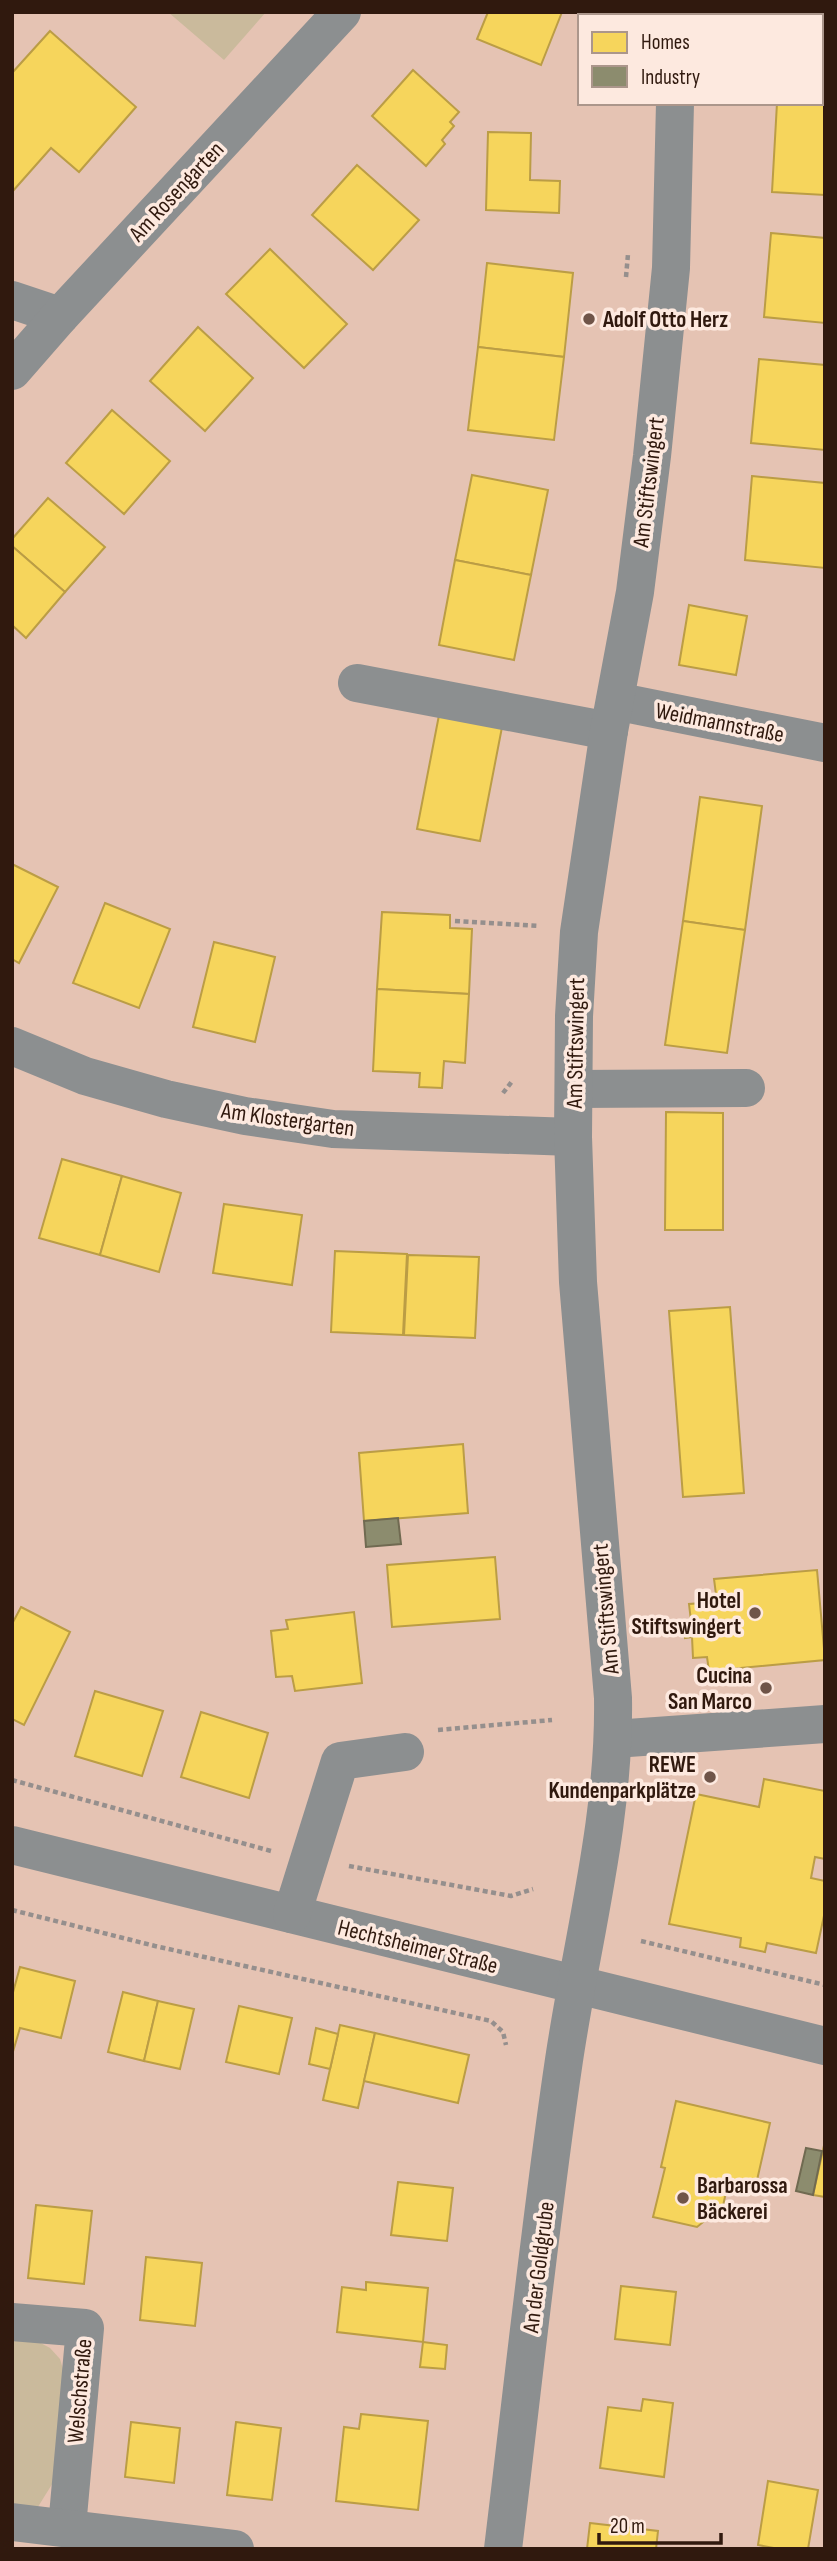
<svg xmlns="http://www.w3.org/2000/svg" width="837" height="2561" viewBox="0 0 837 2561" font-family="'Sofia Sans Condensed',sans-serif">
<rect width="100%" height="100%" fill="#e5c3b3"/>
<g fill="#caba9c">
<polygon points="168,12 266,12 224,60"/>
<polygon points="12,2336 35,2340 50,2348 60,2359 65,2376 59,2473 36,2510 12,2507"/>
</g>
<g fill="#f6d55c" stroke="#bb9d45" stroke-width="2">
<polygon points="488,12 562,12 541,65 477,39"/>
<polygon points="777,12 825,12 825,43 821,43 821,16 777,16"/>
<polygon points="50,31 136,107 79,172 51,148 12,192 12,73"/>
<polygon points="413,70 459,112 450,122 454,126 442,140 445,144 426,166 372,116"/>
<polygon points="821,94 825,94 825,195 772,192 777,103 821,103"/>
<polygon points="488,132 531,133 530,180 560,181 559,213 486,210"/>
<polygon points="357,165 419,220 373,270 312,215"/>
<polygon points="771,233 825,238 825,323 764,317"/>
<polygon points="270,249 347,324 304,368 226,294"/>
<polygon points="487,263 573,273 564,357 478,347"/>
<polygon points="198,327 253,378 205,431 150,381"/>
<polygon points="478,347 564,357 554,440 468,430"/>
<polygon points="759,359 825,365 825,450 751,443"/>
<polygon points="112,410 170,461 124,514 66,463"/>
<polygon points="472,475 548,490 531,575 455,560"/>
<polygon points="752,476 825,483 825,568 745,560"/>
<polygon points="48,498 105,547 65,592 12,546 12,539"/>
<polygon points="12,546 65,592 26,638 12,625"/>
<polygon points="455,560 531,575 514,660 439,645"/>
<polygon points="689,605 747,616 736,675 679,665"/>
<polygon points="440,710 503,722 480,841 417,829"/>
<polygon points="700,797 762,806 745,930 683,921"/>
<polygon points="12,864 58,887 19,963 12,959"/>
<polygon points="105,903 170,929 139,1008 73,983"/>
<polygon points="382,912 450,915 450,928 472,929 469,994 377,989"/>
<polygon points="683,921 745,930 727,1053 665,1045"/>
<polygon points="214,942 275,957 255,1042 193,1027"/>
<polygon points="377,989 469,994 465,1063 444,1061 442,1088 419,1087 420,1073 373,1071"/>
<polygon points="666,1112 723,1113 723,1230 665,1230"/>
<polygon points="62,1159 122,1176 100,1255 39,1238"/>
<polygon points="122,1176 181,1193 159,1272 100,1255"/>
<polygon points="224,1204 302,1215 292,1285 213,1273"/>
<polygon points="335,1251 407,1254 403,1335 331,1332"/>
<polygon points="408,1255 479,1257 475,1338 404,1335"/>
<polygon points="730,1307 744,1493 683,1497 669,1311"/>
<polygon points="463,1444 468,1513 364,1521 359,1453"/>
<polygon points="495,1557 500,1619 392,1627 387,1565"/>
<polygon points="817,1570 825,1660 709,1671 707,1657 693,1658 692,1637 685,1638 684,1622 691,1621 689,1604 717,1602 714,1579"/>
<polygon points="21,1607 70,1632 24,1725 12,1719 12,1624"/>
<polygon points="354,1612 362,1683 295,1691 292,1676 276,1677 271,1631 288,1629 286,1620"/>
<polygon points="95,1691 163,1711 142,1776 75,1756"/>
<polygon points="201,1712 268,1733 249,1798 181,1777"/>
<polygon points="764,1779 825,1791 825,1859 815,1857 811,1878 825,1881 825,1911 816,1953 767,1943 765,1952 740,1947 741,1938 669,1924 696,1794 759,1807"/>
<polygon points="20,1967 75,1981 61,2038 20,2028 12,2055 12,1996"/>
<polygon points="123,1992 158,2001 144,2061 108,2052"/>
<polygon points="158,2001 194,2009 180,2069 144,2061"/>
<polygon points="239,2006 292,2018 279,2074 226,2062"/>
<polygon points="340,2025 375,2033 358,2108 323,2100"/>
<polygon points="316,2028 338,2034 330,2069 309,2064"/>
<polygon points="375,2033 469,2055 458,2103 364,2081"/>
<polygon points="676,2101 770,2123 755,2189 728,2183 723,2206 697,2227 653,2217 665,2168 661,2167"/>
<polygon points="825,2141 825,2197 813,2195"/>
<polygon points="398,2182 453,2188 447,2241 391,2235"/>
<polygon points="36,2205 92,2211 84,2284 28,2278"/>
<polygon points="146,2257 202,2263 195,2326 140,2320"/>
<polygon points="366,2282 428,2288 423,2342 337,2332 342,2287 366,2290"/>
<polygon points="621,2286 676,2292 670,2345 615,2339"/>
<polygon points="423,2342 447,2345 445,2369 420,2367"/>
<polygon points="643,2399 673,2403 664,2477 600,2468 608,2407 641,2411"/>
<polygon points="361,2414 428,2421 418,2510 336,2501 344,2427 359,2429"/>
<polygon points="131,2422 180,2428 174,2483 125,2477"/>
<polygon points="236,2422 281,2428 272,2500 227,2495"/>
<polygon points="768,2481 818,2490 808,2549 779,2549 758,2545"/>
<polygon points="590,2523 658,2531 656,2549 587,2549"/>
</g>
<g fill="#8c8c6e" stroke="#706a51" stroke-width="2">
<polygon points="398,1518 401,1544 366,1547 364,1521"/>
<polygon points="806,2148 822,2151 813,2195 796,2191"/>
</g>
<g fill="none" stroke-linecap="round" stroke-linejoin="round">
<g stroke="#958f8d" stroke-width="4.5" stroke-dasharray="5 3.5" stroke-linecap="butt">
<polyline points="626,277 628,254"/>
<polyline points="455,921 539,926"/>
<polyline points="503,1093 513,1080"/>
<polyline points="438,1730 552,1720"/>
<polyline points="12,1780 271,1851"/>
<polyline points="349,1866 511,1896 533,1889"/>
<polyline points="12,1910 155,1946 491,2021 503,2032 506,2045"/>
<polyline points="641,1941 825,1985"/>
</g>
<g stroke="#8c8f90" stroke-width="38">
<polyline points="678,16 678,12"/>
<polyline points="12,300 60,316"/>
<polyline points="12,371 60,316 342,12"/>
<polyline points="357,683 609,731"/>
<polyline points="615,701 825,743"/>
<polyline points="12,1046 85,1076 166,1099 245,1116 333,1129 573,1137"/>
<polyline points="574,1089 746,1088"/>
<polyline points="614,1739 825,1724"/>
<polyline points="12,1845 825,2046"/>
<polyline points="292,1914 340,1761 405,1752"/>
<polyline points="12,2322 85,2328 67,2527"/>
<polyline points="12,2522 235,2549"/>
<path d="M503,2549C523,2386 540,2222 564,2060C582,1939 615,1820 613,1698L578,1282L573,1137L574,1016L579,932L609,731L635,592L652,456L671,268L675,103"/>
</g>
</g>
<g fill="#6f5448" stroke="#fde9df" stroke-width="2.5">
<circle cx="589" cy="319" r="7"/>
<circle cx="755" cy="1613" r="7"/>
<circle cx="766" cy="1688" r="7"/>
<circle cx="710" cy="1777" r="7"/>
<circle cx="683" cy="2198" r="7"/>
</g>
<g text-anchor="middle" stroke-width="7" stroke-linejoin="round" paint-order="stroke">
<g font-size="23" fill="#30190e" stroke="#fde9df">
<text transform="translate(176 191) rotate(-47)" y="8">Am Rosengarten</text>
<text transform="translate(648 482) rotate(-83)" y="8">Am Stiftswingert</text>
<text transform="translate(720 722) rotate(11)" y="8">Weidmannstraße</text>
<text transform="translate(575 1043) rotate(-89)" y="8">Am Stiftswingert</text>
<text transform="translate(288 1119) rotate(8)" y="8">Am Klostergarten</text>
<text transform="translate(605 1609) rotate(-95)" y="8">Am Stiftswingert</text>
<text transform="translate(418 1946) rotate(14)" y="8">Hechtsheimer Straße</text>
<text transform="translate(538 2267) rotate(-83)" y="8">An der Goldgrube</text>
<text transform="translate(79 2391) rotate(-85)" y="8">Welschstraße</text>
</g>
<g font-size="23" font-weight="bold" fill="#30190e" stroke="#fde9df" text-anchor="end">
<text x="603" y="327" text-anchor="start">Adolf Otto Herz</text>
<text x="741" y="1608">Hotel<tspan x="741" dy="26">Stiftswingert</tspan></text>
<text x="752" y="1683">Cucina<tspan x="752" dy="26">San Marco</tspan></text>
<text x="696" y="1772">REWE<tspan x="696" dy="26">Kundenparkplätze</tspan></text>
<text x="697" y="2193" text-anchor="start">Barbarossa<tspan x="697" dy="26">Bäckerei</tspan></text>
</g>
</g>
<rect width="837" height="2561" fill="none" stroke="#30190e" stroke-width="28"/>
<rect x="578" y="14" width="245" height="91" fill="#fde9df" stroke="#ab968b" stroke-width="2"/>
<rect x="592" y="32" width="35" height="21" fill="#f6d55c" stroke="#ab968b" stroke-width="2"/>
<text x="641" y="49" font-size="21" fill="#30190e">Homes</text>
<rect x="592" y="66" width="35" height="21" fill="#8c8c6e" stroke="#ab968b" stroke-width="2"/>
<text x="641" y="84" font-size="21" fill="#30190e">Industry</text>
<path d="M599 2533v10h122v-10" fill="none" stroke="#30190e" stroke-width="3.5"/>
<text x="610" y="2533" font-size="21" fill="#30190e" stroke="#fde9df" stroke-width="5" paint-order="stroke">20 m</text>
</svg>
